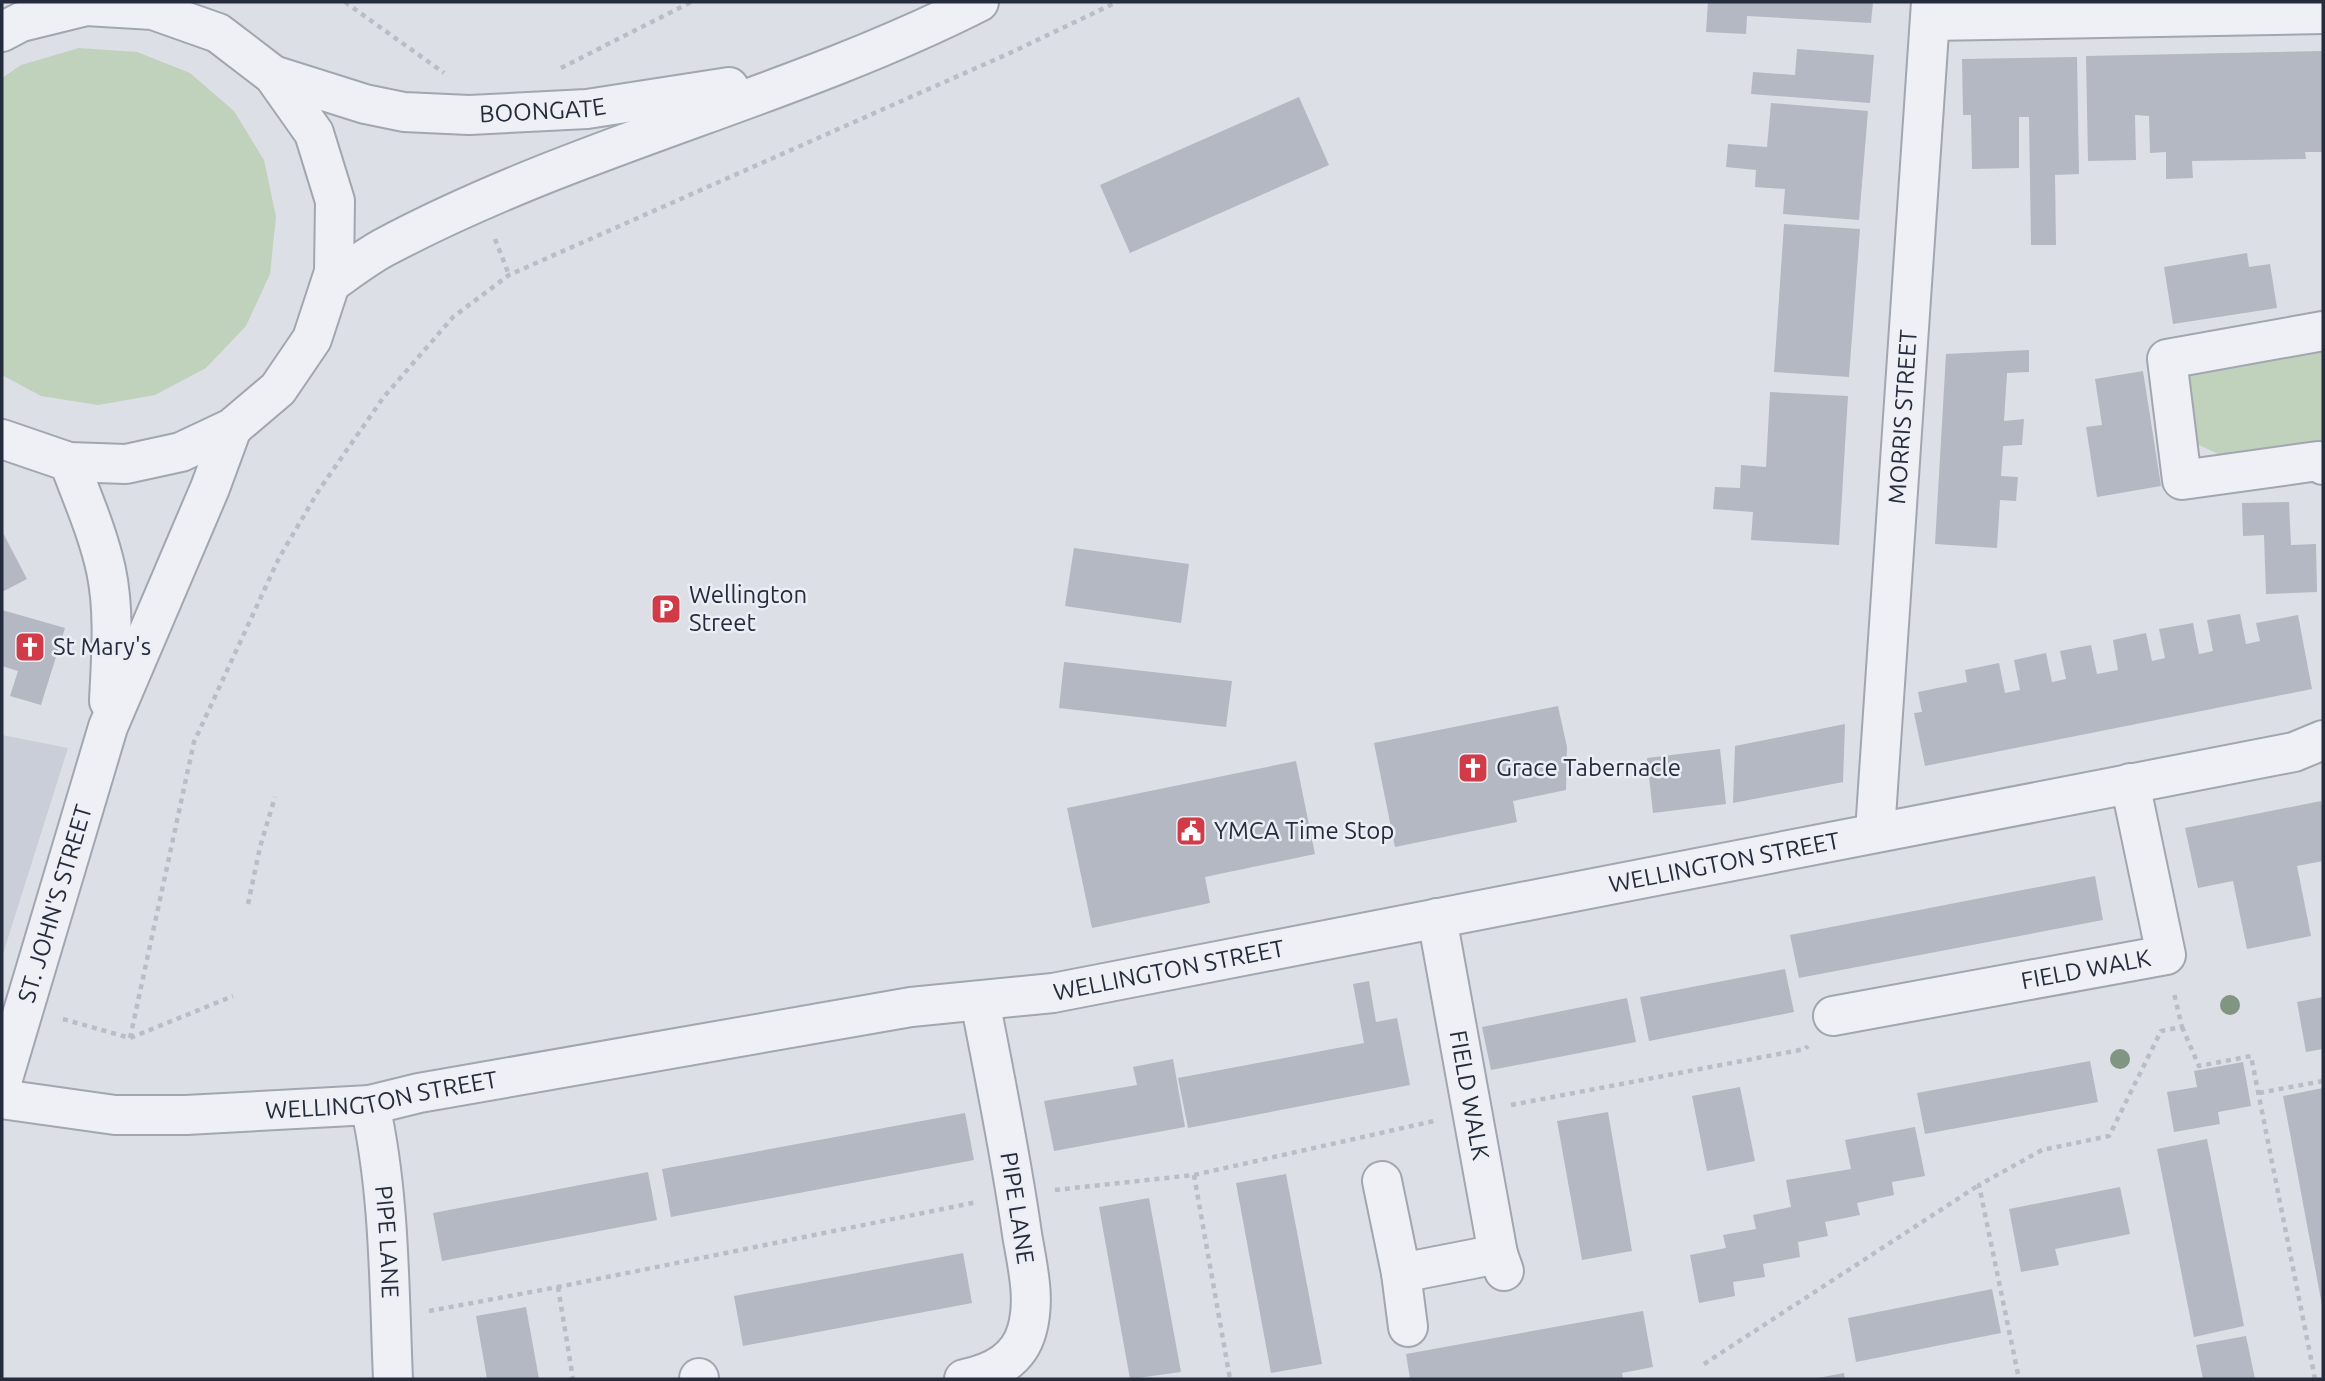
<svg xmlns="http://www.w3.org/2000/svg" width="2325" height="1381" viewBox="0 0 2325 1381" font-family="Ubuntu,sans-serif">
<rect width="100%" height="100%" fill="#dcdfe6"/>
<polygon fill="#caced8" points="2,735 68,748 2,957"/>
<g fill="#c0d1bc">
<polygon points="79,48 137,52 190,73 234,111 264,160 276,217 270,274 246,326 206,368 155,395 98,405 41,396 2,375 2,78 21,65"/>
<polygon points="2323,338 2323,443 2289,444 2220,455 2195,443 2183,383 2194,365"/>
</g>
<g fill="#b3b8c3">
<polygon points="1708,2 1873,2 1871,23 1747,16 1746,34 1706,32"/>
<polygon points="1797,49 1874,55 1870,103 1751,94 1753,72 1795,75"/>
<polygon points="2323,51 2323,152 2305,152 2306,159 2192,161 2193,178 2166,179 2166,152 2150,153 2149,116 2135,115 2136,160 2088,161 2086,56"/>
<polygon points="2077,57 2079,174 2055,175 2056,245 2031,245 2029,117 2019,117 2019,168 1972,169 1971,115 1963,115 1962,59"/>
<polygon points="1299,97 1329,165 1130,253 1100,185"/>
<polygon points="1771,103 1868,111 1859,220 1783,214 1785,189 1755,187 1756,170 1726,167 1728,144 1767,147"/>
<polygon points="1784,224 1860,229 1849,377 1774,372"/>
<polygon points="2247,253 2249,267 2270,264 2277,308 2173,324 2164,267"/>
<polygon points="2029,350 2029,372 2007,373 2004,421 2024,419 2022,445 2003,446 2001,476 2018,477 2016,501 2000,500 1997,548 1935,544 1946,354"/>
<polygon points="2143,371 2161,486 2097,497 2086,427 2102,425 2095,379"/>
<polygon points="1770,392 1848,396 1839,545 1751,540 1753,512 1713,509 1715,487 1740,488 1741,465 1766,467"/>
<polygon points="2289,502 2291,545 2316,544 2317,592 2266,594 2264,535 2243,536 2242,503"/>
<polygon points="2,531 27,579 2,592"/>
<polygon points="1074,548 1189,564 1181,623 1065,606"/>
<polygon points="2,610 65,628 41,705 10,696 18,671 2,666"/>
<polygon points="2240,614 2246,644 2260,641 2256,623 2298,615 2312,689 1925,766 1914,713 1922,712 1918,692 1967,682 1965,670 1999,663 2005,693 2020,690 2014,660 2046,653 2052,682 2066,679 2060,651 2091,645 2097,674 2118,670 2113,640 2146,633 2152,661 2165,658 2159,629 2193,623 2199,654 2213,651 2207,620"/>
<polygon points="1064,662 1232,681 1226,727 1059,708"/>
<polygon points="1558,706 1567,747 1566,790 1513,801 1517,822 1395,847 1374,743"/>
<polygon points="1845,724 1843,782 1733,803 1735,746"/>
<polygon points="1720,749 1726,804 1653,813 1647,758"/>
<polygon points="1296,761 1315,854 1205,877 1210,903 1092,928 1067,808"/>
<polygon points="2321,801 2323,813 2323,861 2297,866 2311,936 2247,949 2233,881 2198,888 2185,828"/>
<polygon points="2095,876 2103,920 1799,978 1790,935"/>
<polygon points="1785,969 1794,1012 1649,1041 1640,997"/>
<polygon points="1369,981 1376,1022 1397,1018 1410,1085 1188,1128 1178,1078 1364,1043 1353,984"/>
<polygon points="2323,997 2323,1049 2306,1052 2297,1002"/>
<polygon points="1627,998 1636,1042 1491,1070 1482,1027"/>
<polygon points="1173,1059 1185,1127 1054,1151 1044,1101 1137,1085 1133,1067"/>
<polygon points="2090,1061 2098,1102 1925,1134 1917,1093"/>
<polygon points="2243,1062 2251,1106 2218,1112 2220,1124 2174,1132 2167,1092 2197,1087 2194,1071"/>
<polygon points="1740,1087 1755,1161 1707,1171 1692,1096"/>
<polygon points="2323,1088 2323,1304 2322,1305 2283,1096"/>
<polygon points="1608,1112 1632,1251 1582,1260 1557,1121"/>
<polygon points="965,1113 974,1160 671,1217 662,1169"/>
<polygon points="1915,1127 1925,1176 1892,1182 1894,1195 1857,1203 1860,1215 1825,1222 1828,1236 1798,1242 1800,1257 1763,1264 1765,1277 1733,1282 1735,1296 1699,1303 1690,1255 1726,1248 1723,1235 1756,1229 1753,1215 1791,1207 1786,1180 1851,1169 1845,1140"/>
<polygon points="2207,1139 2244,1326 2194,1337 2157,1149"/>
<polygon points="648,1172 657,1220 442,1261 433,1213"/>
<polygon points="1286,1174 1322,1364 1271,1373 1236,1183"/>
<polygon points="2120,1187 2130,1234 2055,1249 2059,1265 2021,1272 2009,1209"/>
<polygon points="1149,1198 1181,1372 1130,1379 1099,1207"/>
<polygon points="963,1253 972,1303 743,1346 734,1296"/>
<polygon points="1992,1289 2001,1333 1856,1362 1848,1318"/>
<polygon points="526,1307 539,1379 487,1379 476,1316"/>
<polygon points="1643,1311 1653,1367 1622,1373 1623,1379 1410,1379 1406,1354"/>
<polygon points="2246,1336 2255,1379 2203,1379 2196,1345"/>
<polygon points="1844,1373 1845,1379 1819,1379 1818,1378"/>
</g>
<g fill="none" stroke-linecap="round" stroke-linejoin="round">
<g stroke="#a1a6b0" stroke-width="42">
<g id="minor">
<polyline points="1930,21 2323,14"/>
<polyline points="2,32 21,22 86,6 153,10 218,33 273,75 314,133 335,201 334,272 312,339 278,389 232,428 181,452 126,464 69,462 2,439"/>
<path id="s1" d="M273,75L365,104L404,112L469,115L587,109L729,87"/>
<path d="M331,283C348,271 365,258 383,248C574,146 787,99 979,2"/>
<polyline points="2323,331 2167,359 2182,480 2318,461 2323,465"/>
<path d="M69,462C82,497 98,533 106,570C115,612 111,658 109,701"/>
<path id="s2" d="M1875,832L1931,2"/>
<path id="s3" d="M1437,918L1498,1254L1504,1271"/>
<path id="s4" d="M1833,1016L2166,955L2130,783"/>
<path id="s5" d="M2,1082L108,727L210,488L232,428"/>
<path id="s6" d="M2,1099L115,1115H186L370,1105L419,1093L911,1007L1053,993L2294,752L2323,740"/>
<path id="s7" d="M370,1105C390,1194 389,1288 393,1379"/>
<polyline points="1382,1181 1401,1273 1498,1254"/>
<polyline points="1401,1273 1408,1327"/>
<polyline points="699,1378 699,1379"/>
<path d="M964,1379C993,1373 1019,1360 1027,1330C1036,1298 1027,1265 1022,1234C1011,1156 995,1079 980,1001"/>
</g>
</g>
<g stroke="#babdc5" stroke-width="4.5" stroke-dasharray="5 5" stroke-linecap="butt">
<polyline points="345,2 444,73"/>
<polyline points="561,68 691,2"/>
<polyline points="495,239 509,275"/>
<polyline points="248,904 260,847 275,797"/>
<polyline points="63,1019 130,1038 233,996"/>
<polyline points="2182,1027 2199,1066 2251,1056 2315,1379"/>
<polyline points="130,1038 194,742 279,558 319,490 383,398 453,317 509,275 1010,53 1117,2"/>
<polyline points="2259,1093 2323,1081"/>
<polyline points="1511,1105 1805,1049 1808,1046"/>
<polyline points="1194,1175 1230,1379"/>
<polyline points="1055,1190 1194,1175 1434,1121"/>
<polyline points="558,1287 573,1379"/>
<polyline points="429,1311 558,1287 977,1202"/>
<polyline points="1704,1364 1979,1185"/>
<polyline points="2018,1374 1979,1185 2042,1150 2109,1136 2161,1031 2182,1027 2174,993"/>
</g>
<use href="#minor" stroke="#eef0f5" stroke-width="38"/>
</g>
<g fill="#819583">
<circle cx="2230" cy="1005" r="10"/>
<circle cx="2120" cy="1059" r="10"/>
</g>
<defs>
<g id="parking-square" transform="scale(1.575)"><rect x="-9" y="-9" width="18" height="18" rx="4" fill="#d13b48" stroke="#ebeef4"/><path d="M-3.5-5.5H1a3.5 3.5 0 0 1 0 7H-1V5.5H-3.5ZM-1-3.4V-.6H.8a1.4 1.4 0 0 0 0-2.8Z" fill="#fff"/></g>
<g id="church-square" transform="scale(1.575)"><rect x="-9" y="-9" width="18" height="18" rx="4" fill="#d13b48" stroke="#ebeef4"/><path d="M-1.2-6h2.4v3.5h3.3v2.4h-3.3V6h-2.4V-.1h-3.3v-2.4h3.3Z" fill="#fff"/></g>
<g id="civic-square" transform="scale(1.575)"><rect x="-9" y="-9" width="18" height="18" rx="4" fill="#d13b48" stroke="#ebeef4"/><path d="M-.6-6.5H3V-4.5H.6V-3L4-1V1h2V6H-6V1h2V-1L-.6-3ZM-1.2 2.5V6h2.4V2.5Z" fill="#fff"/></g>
</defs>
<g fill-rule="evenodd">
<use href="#parking-square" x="666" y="609"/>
<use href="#church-square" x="30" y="647"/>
<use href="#church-square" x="1473" y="768"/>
<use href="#civic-square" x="1191" y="831"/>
</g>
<g text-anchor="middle" stroke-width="5" stroke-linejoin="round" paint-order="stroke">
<g font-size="24" fill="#252c3d" stroke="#ebeef4">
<text dy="8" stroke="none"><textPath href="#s1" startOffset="275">BOONGATE</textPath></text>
<text dy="8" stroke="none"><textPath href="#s2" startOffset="416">MORRIS STREET</textPath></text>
<text dy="8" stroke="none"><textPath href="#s6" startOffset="1746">WELLINGTON STREET</textPath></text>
<text dy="8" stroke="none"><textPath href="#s5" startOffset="186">ST. JOHN'S STREET</textPath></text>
<text dy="8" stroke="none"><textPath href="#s4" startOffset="257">FIELD WALK</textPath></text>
<text dy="8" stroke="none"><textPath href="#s6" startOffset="1180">WELLINGTON STREET</textPath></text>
<text dy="8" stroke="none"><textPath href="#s6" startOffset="382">WELLINGTON STREET</textPath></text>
<text dy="8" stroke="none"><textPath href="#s3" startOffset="180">FIELD WALK</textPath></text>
<text transform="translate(1017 1208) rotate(81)" y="8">PIPE LANE</text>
<text dy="8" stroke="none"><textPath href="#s7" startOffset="138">PIPE LANE</textPath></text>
</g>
<g font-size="24" fill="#252c3d" stroke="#ebeef4" text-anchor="start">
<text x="689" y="603">Wellington<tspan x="689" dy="28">Street</tspan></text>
<text x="53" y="655">St Mary's</text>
<text x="1496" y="776">Grace Tabernacle</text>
<text x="1214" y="839">YMCA Time Stop</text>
</g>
</g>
<rect width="2325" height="1381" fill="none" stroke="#252c3d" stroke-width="7"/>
</svg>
